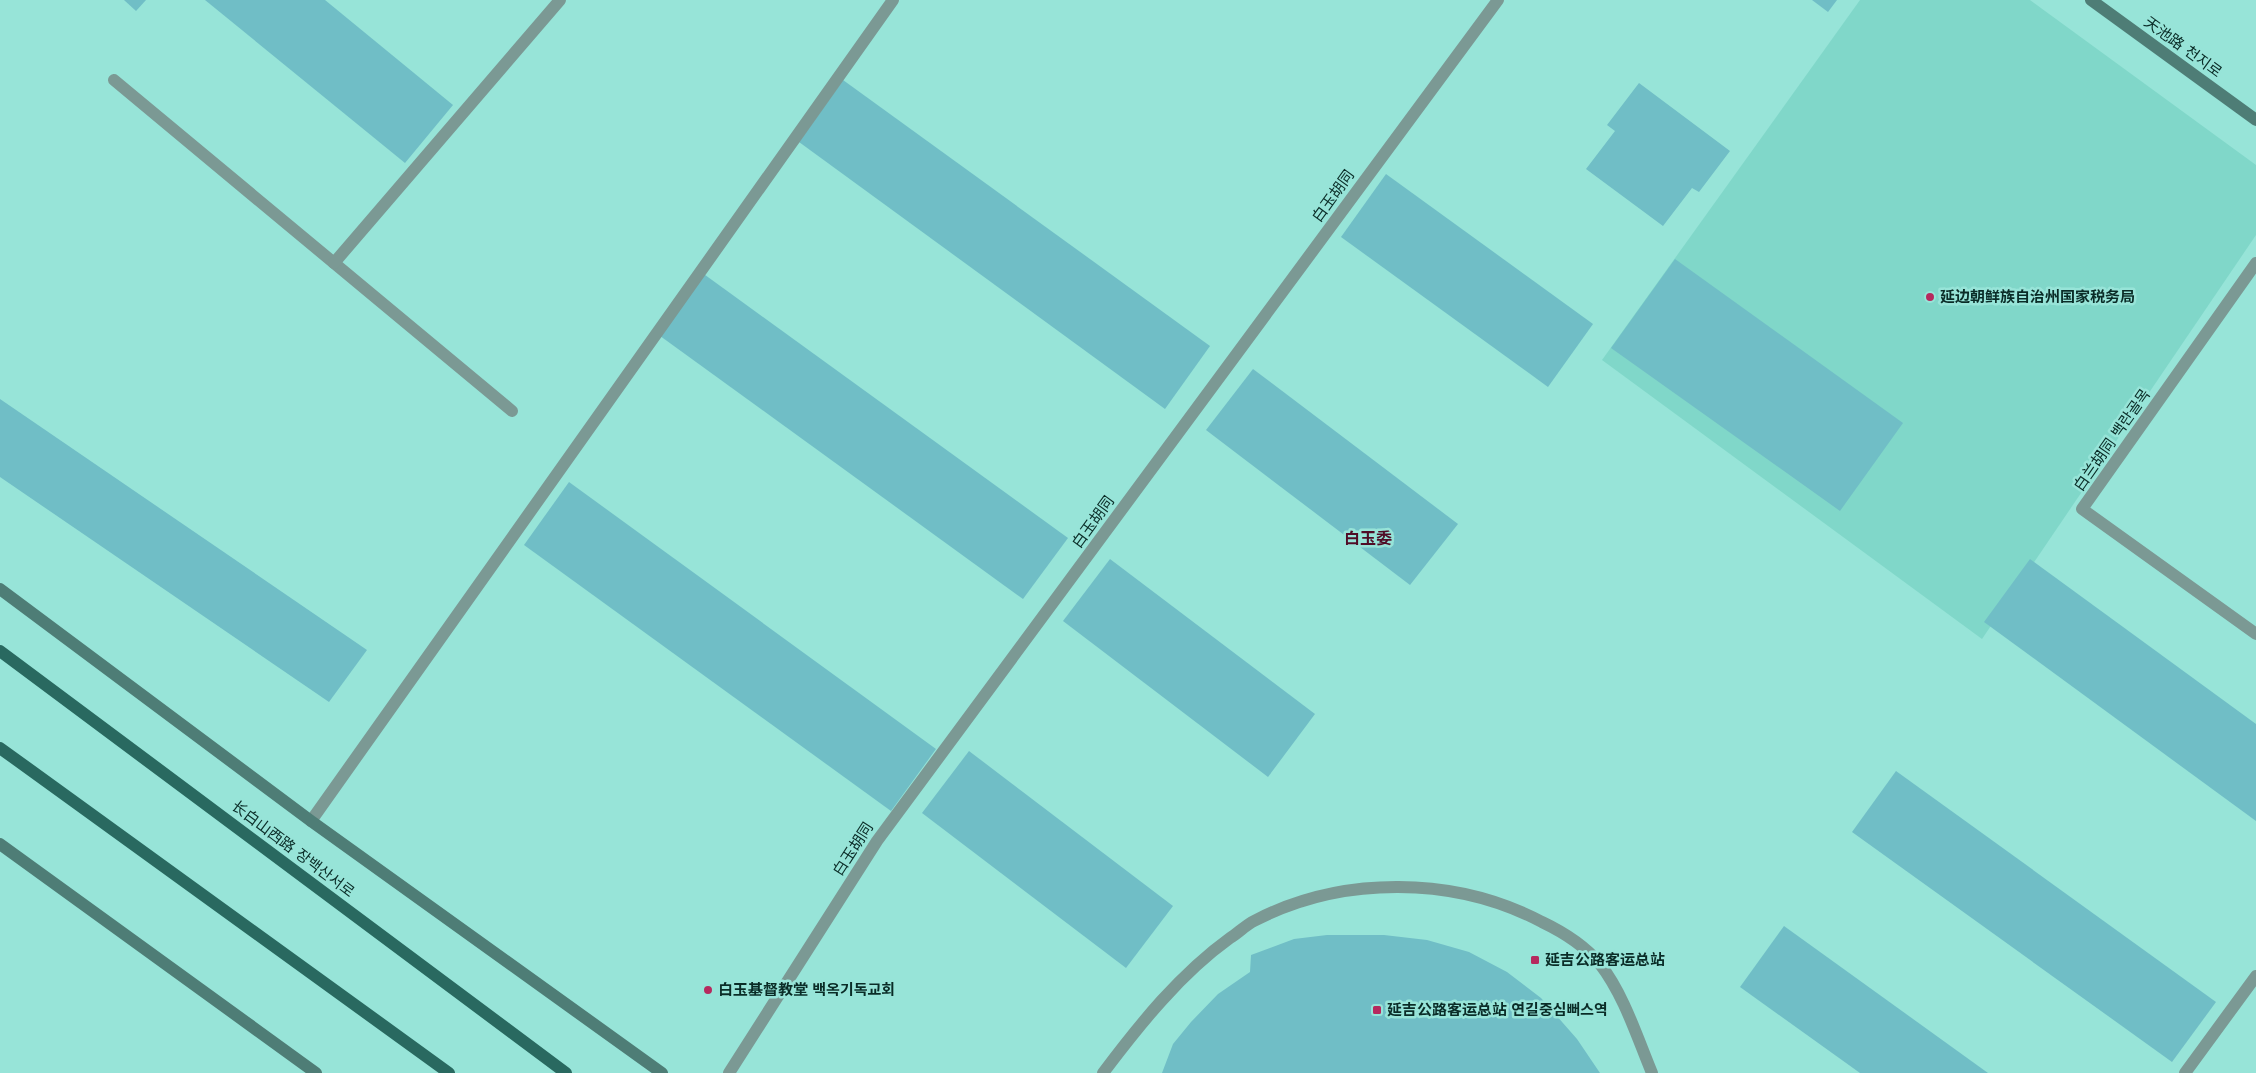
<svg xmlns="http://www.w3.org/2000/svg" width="2256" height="1073" viewBox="0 0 2256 1073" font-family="'Work Sans','Noto Sans SC','Noto Sans KR',sans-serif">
<rect width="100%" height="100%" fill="#97e4d8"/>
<polygon fill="#80d7c9" points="1860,0 2030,0 2256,165 2256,235 1982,639 1602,360"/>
<g fill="#70bec6">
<polygon points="124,0 146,0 136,11"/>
<polygon points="205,0 325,0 453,105 405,163"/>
<polygon points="1812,0 1837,0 1828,12"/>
<polygon points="843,80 1210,346 1165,409 799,142"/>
<polygon points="1639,83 1730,151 1699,192 1692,188 1663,226 1586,169 1615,131 1607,125"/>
<polygon points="1386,174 1593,324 1548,387 1341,237"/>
<polygon points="1675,259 1903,423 1840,511 1611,348"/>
<polygon points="701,272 1068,538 1023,599 656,333"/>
<polygon points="1253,369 1458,524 1410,585 1206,430"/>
<polygon points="0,399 367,650 329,702 0,477"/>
<polygon points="569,482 936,749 891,811 524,545"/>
<polygon points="1110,559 1315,714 1268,777 1063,621"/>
<polygon points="2030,559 2256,724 2256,821 1984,622"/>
<polygon points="969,751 1173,906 1126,968 922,813"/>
<polygon points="1896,771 2216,1002 2172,1062 1852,832"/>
<polygon points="1784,926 1988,1073 1860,1073 1740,987"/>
<polygon points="1327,935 1384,935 1427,940 1469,952 1507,972 1541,998 1577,1039 1600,1073 1162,1073 1173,1044 1191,1022 1218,994 1250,972 1251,955 1294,939"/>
</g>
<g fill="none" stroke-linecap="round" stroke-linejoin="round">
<g stroke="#7b9994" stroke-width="12">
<polyline points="114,80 512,411"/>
<path d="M1103,1073C1140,1024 1180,974 1230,938C1238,933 1246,925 1254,921C1342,875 1455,876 1542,922C1563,932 1585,946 1600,964C1624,995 1637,1037 1652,1073"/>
</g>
<g stroke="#7b9994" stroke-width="12">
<polyline points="334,263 560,0"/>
<polyline points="2256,263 2082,509 2256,634"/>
<polyline points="311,821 893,0"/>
<polyline points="729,1073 877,841 1498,0"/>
<polyline points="2185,1073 2256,976"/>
</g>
<g stroke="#4e7d76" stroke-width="12">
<polyline points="2091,0 2256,120"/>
<polyline points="0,589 311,821 662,1073"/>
<polyline points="0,844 316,1073"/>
</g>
<g stroke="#296960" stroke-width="12">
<polyline points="0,651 566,1073"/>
<polyline points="0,748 449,1073"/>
</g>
</g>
<g fill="#b6295e" stroke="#97e4d8" stroke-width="2">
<circle cx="1930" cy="297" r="5"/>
<rect x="1530" y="955" width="10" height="10" rx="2.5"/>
<circle cx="708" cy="990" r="5"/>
<rect x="1372" y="1005" width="10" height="10" rx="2.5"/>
</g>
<g text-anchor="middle" stroke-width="5" stroke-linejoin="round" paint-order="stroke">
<g font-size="15" fill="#0a2c27" stroke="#97e4d8">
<text transform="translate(2183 47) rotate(36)" y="5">天池路 천지로</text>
<text transform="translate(1333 196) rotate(-54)" y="5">白玉胡同</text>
<text transform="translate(2112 440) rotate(-55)" y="5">白兰胡同 백란골목</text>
<text transform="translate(1093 522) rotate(-54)" y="5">白玉胡同</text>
<text transform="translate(293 849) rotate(37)" y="5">长白山西路 장백산서로</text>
<text transform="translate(853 849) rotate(-57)" y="5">白玉胡同</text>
</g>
<g font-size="15" font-weight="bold" fill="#0a2c27" stroke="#97e4d8" text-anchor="start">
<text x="1940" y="302">延边朝鲜族自治州国家税务局</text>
<text x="1545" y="965">延吉公路客运总站</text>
<text x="718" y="995">白玉基督教堂 백옥기독교회</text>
<text x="1387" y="1015">延吉公路客运总站 연길중심뻐스역</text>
</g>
<g font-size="16" font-weight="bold" fill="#500c26" stroke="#97e4d8">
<text x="1368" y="544">白玉委</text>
</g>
</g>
</svg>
